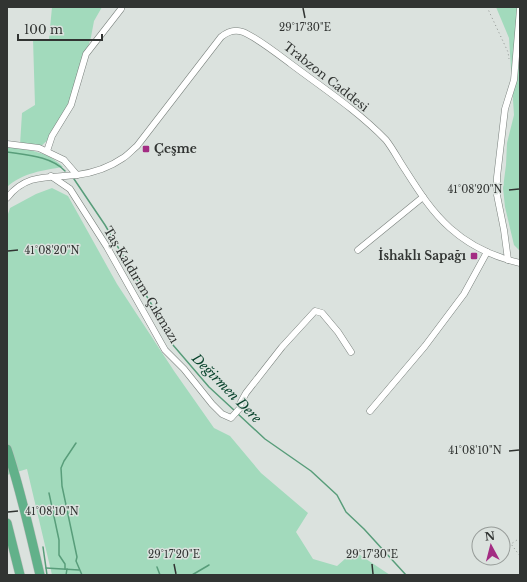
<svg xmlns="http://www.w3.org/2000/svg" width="527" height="582" viewBox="0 0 527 582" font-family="'Libre Baskerville',serif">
<rect width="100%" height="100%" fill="#dbe2de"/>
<g fill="#a2dabc">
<polygon points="52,7 102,7 94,21 91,37 71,105 52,136 39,148 20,145 22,113 35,105 33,39 49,39"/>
<polygon points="496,7 520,7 520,251 514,245 505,207 503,188 506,165 507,143 514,115 509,38"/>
<path d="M7,147C27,149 49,152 63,167C44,170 22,173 7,187Z"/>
<polygon points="52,188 68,196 117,284 174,371 214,428 230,436 261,473 308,513 296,532 313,559 337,566 354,551 390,575 52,575 27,469 7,475 7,217 10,208 36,194"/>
</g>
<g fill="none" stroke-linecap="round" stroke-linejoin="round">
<g stroke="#589d7a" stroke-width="1.5">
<path d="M7,152C26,155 51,156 65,171"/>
<polyline points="74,179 105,225 156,312 173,345 209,387 235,411"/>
<polyline points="238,414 265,439 311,471 337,495 346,512 364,529 406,575"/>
<polyline points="76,443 64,461 61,468 62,486 77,557 76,561 82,575"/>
<polyline points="49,493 59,540 59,555 65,564 65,569"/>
<polyline points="43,547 47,575"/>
<polyline points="157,567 160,575"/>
<polyline points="46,568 79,570"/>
<polyline points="66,575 67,569"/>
<polyline points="192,575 209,565"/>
</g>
<g stroke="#7a817d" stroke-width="7">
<g id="minor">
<polyline points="7,144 39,148 64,160 77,175"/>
<polyline points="47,151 52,136 71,105 86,54 121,9"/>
<polyline points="51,176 70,189 107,247 165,350 184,369 212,404 222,414 231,418 240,408 241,402 246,393 282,347 315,311 322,313 338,332 351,352"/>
<path d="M7,198C26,173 49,178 77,175C92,173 110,167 123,158C128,155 132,150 137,146L221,37C227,32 235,29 243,32C256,37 279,55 291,64C323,88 358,111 386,140C393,149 398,159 404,168C418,190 431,211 450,228C470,246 494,257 520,263"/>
<polyline points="358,250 423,197"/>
<polyline points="508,260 504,230 497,195 497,177 505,109 514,80 520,9"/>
<polyline points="370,411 425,346 464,294 487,252"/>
</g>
</g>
<g stroke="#bdbebd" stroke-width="10">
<g id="highway">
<path d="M7,449C21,491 30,533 40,575"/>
<polyline points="7,523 20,575"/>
</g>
</g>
<g stroke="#8e9390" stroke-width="1" stroke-dasharray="1 3" stroke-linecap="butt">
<polyline points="487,7 508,52 509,59"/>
<polyline points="520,538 511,544 520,556"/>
</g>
<use href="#minor" stroke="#fff" stroke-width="6"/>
<use href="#highway" stroke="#62b18a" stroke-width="9"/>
</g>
<path fill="none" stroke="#313432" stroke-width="1.5" d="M303,8L305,18M509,190L519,189M8,251L18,250M509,451L519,450M8,512L18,511M174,564L176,574M372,564L373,574"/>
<g fill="#a32c83" stroke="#dbe2de" stroke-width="1.5">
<rect x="142" y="145" width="8" height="8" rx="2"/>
<rect x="470" y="252" width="8" height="8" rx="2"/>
</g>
<g text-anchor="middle" stroke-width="3" stroke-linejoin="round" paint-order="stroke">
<g font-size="12" fill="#313432" stroke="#dbe2de">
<text transform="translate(326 77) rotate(38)" y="4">Trabzon Caddesi</text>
<text transform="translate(141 285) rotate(59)" y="4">Taş Kaldırım Çıkmazı</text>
</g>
<g font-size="12" font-weight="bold" fill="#313432" stroke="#dbe2de" text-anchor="start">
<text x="154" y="153">Çeşme</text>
<text x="466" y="260" text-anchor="end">İshaklı Sapağı</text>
</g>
<g font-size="13" font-style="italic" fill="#07422b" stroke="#dbe2de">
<text transform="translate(227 388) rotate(45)" y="5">Değirmen Dere</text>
</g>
</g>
<g font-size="10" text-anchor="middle" fill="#313432" stroke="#dbe2de" stroke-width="3" stroke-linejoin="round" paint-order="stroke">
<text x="305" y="31">29°17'30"E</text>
<text x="475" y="193">41°08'20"N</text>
<text x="52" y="254">41°08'20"N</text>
<text x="475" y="454">41°08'10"N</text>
<text x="52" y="515">41°08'10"N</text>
<text x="174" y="558">29°17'20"E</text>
<text x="372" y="558">29°17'30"E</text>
</g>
<rect width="527" height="582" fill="none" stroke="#313432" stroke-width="16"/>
<g transform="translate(491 546) rotate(353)"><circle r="19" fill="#dbe2de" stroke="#979c99"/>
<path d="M0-3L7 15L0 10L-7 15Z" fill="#a32c83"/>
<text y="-6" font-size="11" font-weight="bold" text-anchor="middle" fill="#313432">N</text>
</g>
<path d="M18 34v6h84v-6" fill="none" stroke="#313432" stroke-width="2"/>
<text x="24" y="34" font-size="12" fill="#313432" stroke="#dbe2de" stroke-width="3" paint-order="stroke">100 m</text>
</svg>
